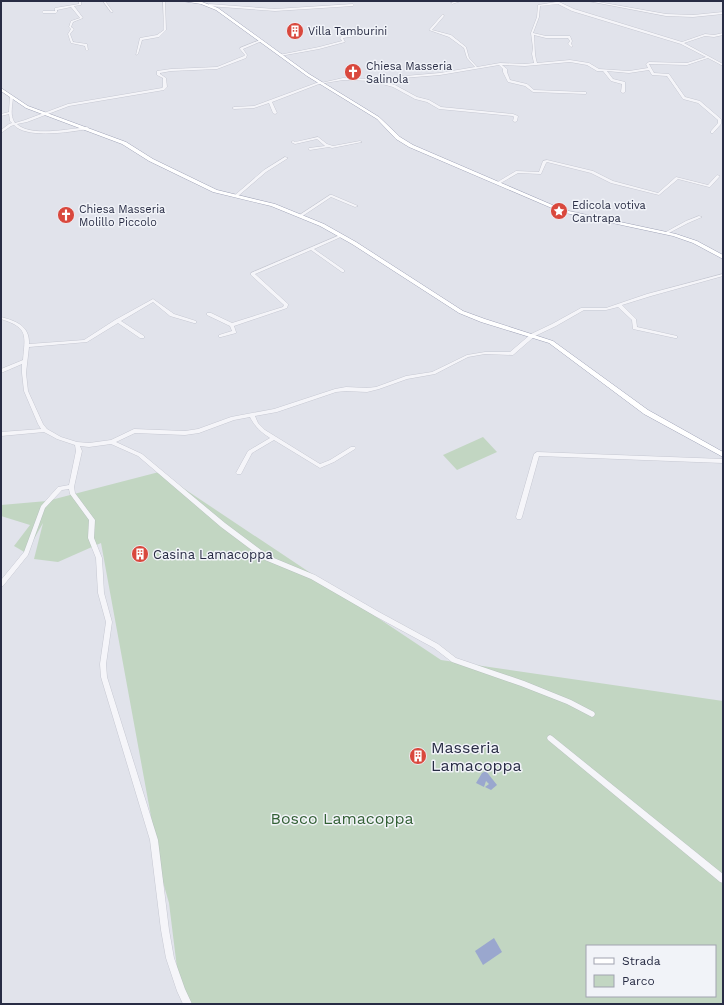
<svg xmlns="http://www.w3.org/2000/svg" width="724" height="1005" viewBox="0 0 724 1005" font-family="'Work Sans',sans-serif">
<rect width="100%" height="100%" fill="#e1e3eb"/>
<g fill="#c2d6c2" fill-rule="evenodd">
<polygon points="483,437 497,452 457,470 443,455"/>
<path d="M159,472L441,660L723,701V1004H190L179,984L169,903L163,882L101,543L58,562L34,559L43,523L26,553L14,546L30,525L1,516V505L47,501ZM587,946H715V996H587Z"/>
</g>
<g fill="#9aa7ce">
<polygon points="486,771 497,785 491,790 485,787 489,784 486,781 484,787 476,783 482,773"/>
<polygon points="494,938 502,952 483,965 475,951"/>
</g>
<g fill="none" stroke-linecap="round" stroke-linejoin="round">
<g stroke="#aaacb9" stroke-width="0.5">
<g id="minor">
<polygon points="79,1 81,1 81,5 74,6 83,18 73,22 71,27 74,29 70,34 73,42 87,44 88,50 87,51 86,50 85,46 71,43 68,34 71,29 69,27 71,21 80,18 71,7 57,10 57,12 56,13 43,13 42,12 43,11 55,11 55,8 79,4"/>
<polygon points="103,1 105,1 113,12 111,12"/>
<polygon points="163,1 165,1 166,30 159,37 142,40 138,54 136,55 140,38 157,35 164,30"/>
<polygon points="457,1 461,1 452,4 451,3"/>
<path d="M554,1H557L574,9L682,42L705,34L714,35L723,33V35L714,37L705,36L684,43L723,64V66L708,58L687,65L649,64L654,73L669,74L685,97L700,101L721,119V124L713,133H711V131L718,123V120L698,103L683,99L667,76L652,75L649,70L629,73L607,71L613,79L625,82V92L623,93L621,92L622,84L611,81L603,71H597L587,65L570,62L525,66L502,65L507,69V72L510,80L527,84L534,90L585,92H586V94L533,92L525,86L508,82L503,72V69L499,65L440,75L377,80L395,85L417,97L429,100L441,107L513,114L518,116L517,121L515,122L513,121L514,117L513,116L439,109L427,102L415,99L393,87L375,82V81L343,80L319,84L272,102L277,113L275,114L273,113L269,103L254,108L234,109L232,108L234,107L254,106L319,82L321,83L343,78L370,79L440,73L475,67L467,58L464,48L449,37L429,30L443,14L444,16L432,30L451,35L466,47L469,58L477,67L500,63L525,64L534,63L532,54L533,48L531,33L537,17L538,5L556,2ZM558,4L572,11L681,44L706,57L687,63L649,62L646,64L648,68L629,71L599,69L589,63L570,60L537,63C534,54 535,45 534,35L546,38H568L570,41L568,44L571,47L573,46L571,44L572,41L570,36H546L533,33L539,17L540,6Z"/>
<polygon points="588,1 593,1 666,14 693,15 723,12 723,14 693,17 666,16"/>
<polygon points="209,4 275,9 353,4 354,5 353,6 275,11 208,6"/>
<polygon points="379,30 380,32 343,38 345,42 319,49 280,56 279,55 319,47 342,41 340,38 342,36"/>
<path d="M260,40L262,41L243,49L247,55L246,58L217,69L171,71L160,73V74L166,78L167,87L164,90L69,106L27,122L17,124C30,137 69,129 87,127L89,128L88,129C71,132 26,139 14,125L11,126L1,133V130L9,124L12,123L10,121L9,114L1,116V114L9,112L10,95L13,96C13,105 9,115 15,123L25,120L68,104L162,88L163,87V78L157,75V71L171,69L217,67L244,56L245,55L240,49V48Z"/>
<polygon points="318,137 327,144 333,146 360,141 362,142 332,148 329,147 310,150 308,149 309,148 325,146 317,139 295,144 291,142 293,141 295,142"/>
<polygon points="285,157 288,158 266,172 237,197 235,197 235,195 264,170"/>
<polygon points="547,160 593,171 613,181 658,193 676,177 708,185 717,175 720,176 710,187 709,187 678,179 659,195 611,183 591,173 547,162 546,163 541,174 518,173 499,184 496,183 516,171 539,172 543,161"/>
<polygon points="330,195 332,195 358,206 355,207 331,197 301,217 298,216"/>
<polygon points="699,216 702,217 688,223 667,234 664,233 686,221"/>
<polygon points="340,235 343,236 314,249 344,270 344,272 342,272 311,250 255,274 288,304 288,305 287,308 234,326 236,332 236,333 221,337 219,337 219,335 232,331 230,326 207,315 207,313 211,313 232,323 283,307 284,305 251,275 251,273"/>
<path d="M723,274V276L651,296L622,305L636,319L637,327L677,336V338H675L633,329L632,320L618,307L606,310H584L556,326L535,336L513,355L485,354L468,357L435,374L407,379L379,389L367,392L346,391L336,392L277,412L255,416L258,423L265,430L320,464L330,460L351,447H355L356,448L355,449L334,462L320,468L274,440L252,453L241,474H237L236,473L248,451L270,438C261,432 255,427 250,417L234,420L199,433L185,435L135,433L116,442L142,454L225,523L269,556L315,575L379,612L438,644L456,658L524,681L571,700L594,712L595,714L594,716L592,717L567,704L521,686L452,662L434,648L375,616L311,579L265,560L221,527L138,456L111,444L89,447L80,446L82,451L74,487L75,493L95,520L94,538L102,558L104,593L112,622L106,664L107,677L158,840L169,930L174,958L185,989L192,1004H183L177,991L166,958L161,930L150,840L101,677L100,664L106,622L98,593L96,558L88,538L89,520L70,494L69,489L62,490L45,508L28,555L3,586H1V580L24,552L41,506L58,487L69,485L76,451L75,445L57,439L44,432L1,436V432L41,429L38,424L24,391L22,373V364L1,373V369L23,360C25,335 29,328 1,319V317C16,321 30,326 29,344L84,340L115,320L153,299L174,314L196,321V323H194L170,316L153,302L121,321L144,336V338H140L118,323L87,342L29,347L26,373L28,391L43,424L47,429L61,437L77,442L89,443L111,440L134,429L185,431L198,429L231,417L274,409L335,389L346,387L367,388L376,387L406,376L432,372L467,355L485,352H510L531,334L552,324L581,308H606L647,294Z"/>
<polygon points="537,452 723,459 723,463 539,456 522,517 521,519 517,519 516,517 534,454"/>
<polygon points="550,735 552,736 723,874 723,883 720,882 548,740 547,738 548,736"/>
</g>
</g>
<g stroke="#a0a4b8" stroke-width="1">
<g id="major">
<polygon points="182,1 202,2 218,8 309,74 379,117 400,137 413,145 564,210 676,234 697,241 723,255 723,259 693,243 673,236 561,212 409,147 396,139 377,119 307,76 216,10 201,4"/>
<polygon points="1,88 28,106 126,142 153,159 217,190 275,204 324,224 356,242 463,311 485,319 553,341 648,410 723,452 723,457 644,414 549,343 481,322 459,313 352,244 320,226 271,206 213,192 149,161 122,144 26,108 1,91"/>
</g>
</g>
<use href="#minor" fill="#f5f5f9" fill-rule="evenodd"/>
<use href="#major" fill="#fff" fill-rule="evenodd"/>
</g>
<defs>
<g id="building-disc" transform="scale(0.9)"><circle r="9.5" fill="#d9483d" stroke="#f1f3f8"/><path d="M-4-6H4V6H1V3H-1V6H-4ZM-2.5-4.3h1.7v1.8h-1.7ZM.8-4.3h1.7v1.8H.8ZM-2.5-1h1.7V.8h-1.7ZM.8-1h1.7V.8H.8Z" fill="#fff"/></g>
<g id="church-disc" transform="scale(0.9)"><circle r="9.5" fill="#d9483d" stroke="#f1f3f8"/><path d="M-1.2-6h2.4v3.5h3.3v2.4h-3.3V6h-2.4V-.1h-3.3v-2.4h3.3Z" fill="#fff"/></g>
<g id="sight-disc" transform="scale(0.9)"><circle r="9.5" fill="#d9483d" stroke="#f1f3f8"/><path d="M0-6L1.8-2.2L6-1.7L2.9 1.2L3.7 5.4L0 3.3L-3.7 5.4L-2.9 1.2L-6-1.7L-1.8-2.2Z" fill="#fff"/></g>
</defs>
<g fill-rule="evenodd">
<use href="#building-disc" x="295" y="31"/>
<use href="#church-disc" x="353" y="72"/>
<use href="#sight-disc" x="559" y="211"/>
<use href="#church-disc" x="66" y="215"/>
<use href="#building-disc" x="140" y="554"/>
<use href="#building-disc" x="418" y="756"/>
</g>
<g text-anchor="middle" stroke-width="3" stroke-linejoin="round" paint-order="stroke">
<g font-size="11" fill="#282c44" stroke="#f1f3f8" text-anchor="start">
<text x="308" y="35">Villa Tamburini</text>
<text x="366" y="70">Chiesa Masseria<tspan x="366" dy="13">Salinola</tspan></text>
<text x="572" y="209">Edicola votiva<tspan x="572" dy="13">Cantrapa</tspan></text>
<text x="79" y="213">Chiesa Masseria<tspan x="79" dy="13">Molillo Piccolo</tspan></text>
</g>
<g font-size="13" fill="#282c44" stroke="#f1f3f8" text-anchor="start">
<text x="153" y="559">Casina Lamacoppa</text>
</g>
<g font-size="16" fill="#282c44" stroke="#f1f3f8" text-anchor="start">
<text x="431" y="753">Masseria<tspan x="431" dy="18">Lamacoppa</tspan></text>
</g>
<g font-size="16" fill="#346136" stroke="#f1f3f8">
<text x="342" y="824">Bosco Lamacoppa</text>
</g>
</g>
<rect width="724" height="1005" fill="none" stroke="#282c44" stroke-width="4"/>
<rect x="586" y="945" width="130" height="52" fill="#f1f3f8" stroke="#a1a3b0"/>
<rect x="594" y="958" width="20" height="6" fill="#ffffff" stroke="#a1a3b0"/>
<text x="622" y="965" font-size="12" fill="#282c44">Strada</text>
<rect x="594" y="975" width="20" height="12" fill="#c2d6c2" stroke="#a1a3b0"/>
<text x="622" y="985" font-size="12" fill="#282c44">Parco</text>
</svg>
